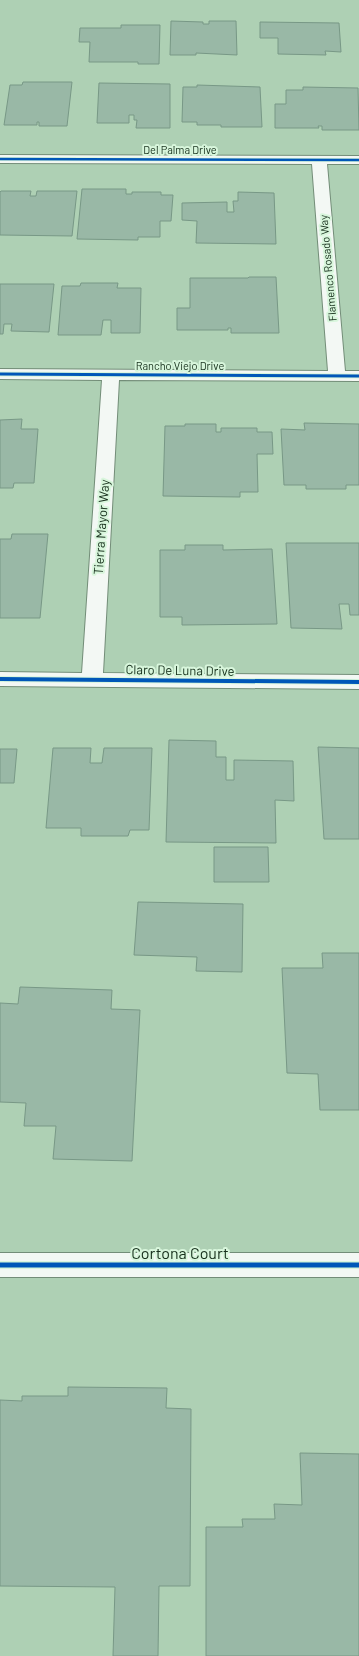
<svg xmlns="http://www.w3.org/2000/svg" width="359" height="1656" viewBox="0 0 359 1656" font-family="Barlow,sans-serif">
<rect width="100%" height="100%" fill="#aed0b4"/>
<g fill="#99b8a6" stroke="#789886">
<polygon points="171,21 203,22 203,24 209,24 209,21 236,21 237,55 196,53 196,55 170,55"/>
<polygon points="260,22 339,23 341,52 325,51 326,55 278,54 278,38 260,38"/>
<polygon points="121,25 160,25 159,64 138,64 138,62 89,62 90,42 79,42 80,28 121,28"/>
<polygon points="23,82 72,82 67,126 39,126 39,122 37,122 37,125 4,125 10,85 22,85"/>
<polygon points="99,83 170,84 170,128 136,128 137,120 134,120 134,115 129,115 129,123 97,123"/>
<polygon points="197,85 260,87 262,127 221,127 221,125 197,125 197,122 182,122 183,87 197,87"/>
<polygon points="303,87 358,88 359,130 322,130 322,126 318,126 319,128 275,128 275,104 286,104 286,90 303,90"/>
<polygon points="82,189 126,189 126,194 132,194 132,192 161,192 161,195 173,195 171,221 160,221 160,237 138,237 138,240 77,239"/>
<polygon points="1,191 31,191 30,196 36,196 37,191 77,191 72,236 0,235 0,192"/>
<polygon points="238,192 274,193 276,244 196,243 197,221 182,220 182,203 227,202 227,212 234,212 233,201 238,201"/>
<polygon points="249,277 276,277 279,333 231,333 231,328 228,328 228,330 177,330 177,308 190,308 190,278 248,278"/>
<polygon points="81,283 118,283 117,288 141,288 140,333 111,333 111,320 103,320 101,335 58,335 62,286 80,286"/>
<polygon points="0,284 54,284 49,332 11,331 12,324 4,324 3,334 0,334"/>
<polygon points="22,419 21,429 38,429 34,483 14,483 13,488 0,488 0,420"/>
<polygon points="304,423 359,424 359,485 346,485 346,489 306,489 306,485 284,485 281,429 305,430"/>
<polygon points="185,424 216,424 216,432 221,432 221,428 257,428 257,432 272,432 273,454 257,454 258,492 240,492 240,497 163,496 165,426 185,426"/>
<polygon points="12,534 48,534 40,618 0,618 0,539 11,539"/>
<polygon points="286,543 359,543 359,615 350,615 349,604 339,604 342,629 291,628"/>
<polygon points="185,545 223,545 223,550 272,549 277,624 182,625 182,617 160,617 160,550 185,550"/>
<polygon points="169,740 216,741 216,757 226,757 226,780 234,780 234,760 293,761 294,801 275,800 276,843 166,842"/>
<polygon points="318,747 359,748 359,839 324,839"/>
<polygon points="53,748 91,748 90,763 102,763 104,748 152,748 149,830 130,830 128,836 81,836 81,828 46,828"/>
<polygon points="0,749 17,749 14,783 0,783"/>
<polygon points="214,847 268,847 269,882 214,882"/>
<polygon points="138,902 243,904 242,972 196,971 197,957 134,955"/>
<polygon points="322,953 359,953 359,1110 320,1110 318,1074 287,1073 282,968 323,968"/>
<polygon points="20,987 112,990 111,1009 140,1010 132,1161 53,1159 56,1126 24,1126 26,1103 0,1102 0,1003 18,1004"/>
<polygon points="68,1387 167,1388 166,1408 191,1409 190,1586 159,1586 158,1656 113,1656 115,1587 0,1586 0,1400 22,1401 22,1396 68,1396"/>
<polygon points="300,1453 359,1454 359,1656 206,1656 206,1527 243,1527 242,1519 275,1519 274,1504 302,1505"/>
</g>
<g fill="none" stroke-linecap="round" stroke-linejoin="round">
<g stroke="#738d78" stroke-width="2">
<g id="minor">
<polygon points="0,155 359,156 359,164 327,164 345,371 359,371 359,381 119,380 103,673 359,675 359,689 0,686 0,672 82,673 102,380 0,379 0,369 328,371 312,164 0,163"/>
<rect x="0" y="1253" width="359" height="24"/>
</g>
</g>
<use href="#minor" fill="#f3f8f4" fill-rule="evenodd"/>
<g stroke="#d8f6dc" stroke-width="4">
<polyline id="cycleway-far3" points="0,159 359,160"/>
</g>
<g stroke="#d8f6dc" stroke-width="5">
<polyline id="cycleway-far2" points="0,374 359,376"/>
</g>
<g stroke="#d8f6dc" stroke-width="6">
<polyline id="cycleway-far1" points="0,679 359,682"/>
</g>
<g stroke="#d8f6dc" stroke-width="8">
<polyline id="cycleway" points="0,1265 359,1265"/>
</g>
<use href="#cycleway-far3" stroke="#0057b8" stroke-width="2.5"/>
<use href="#cycleway-far2" stroke="#0057b8" stroke-width="3"/>
<use href="#cycleway-far1" stroke="#0057b8" stroke-width="4"/>
<use href="#cycleway" stroke="#0057b8" stroke-width="5"/>
</g>
<g text-anchor="middle" stroke-width="4" stroke-linejoin="round" paint-order="stroke">
<g font-size="11" fill="#17301c" stroke="#d8f6dc">
<text x="180" y="154">Del Palma Drive</text>
<text transform="translate(328 268) rotate(-95)" y="4">Flamenco Rosado Way</text>
<text x="180" y="370">Rancho Viejo Drive</text>
</g>
<g font-size="13" fill="#17301c" stroke="#d8f6dc">
<text transform="translate(101 527) rotate(-86)" y="5">Tierra Mayor Way</text>
<text transform="translate(180 670) rotate(1)" y="5">Claro De Luna Drive</text>
</g>
<g font-size="16" fill="#17301c" stroke="#d8f6dc">
<text x="180" y="1259">Cortona Court</text>
</g>
</g>
</svg>
